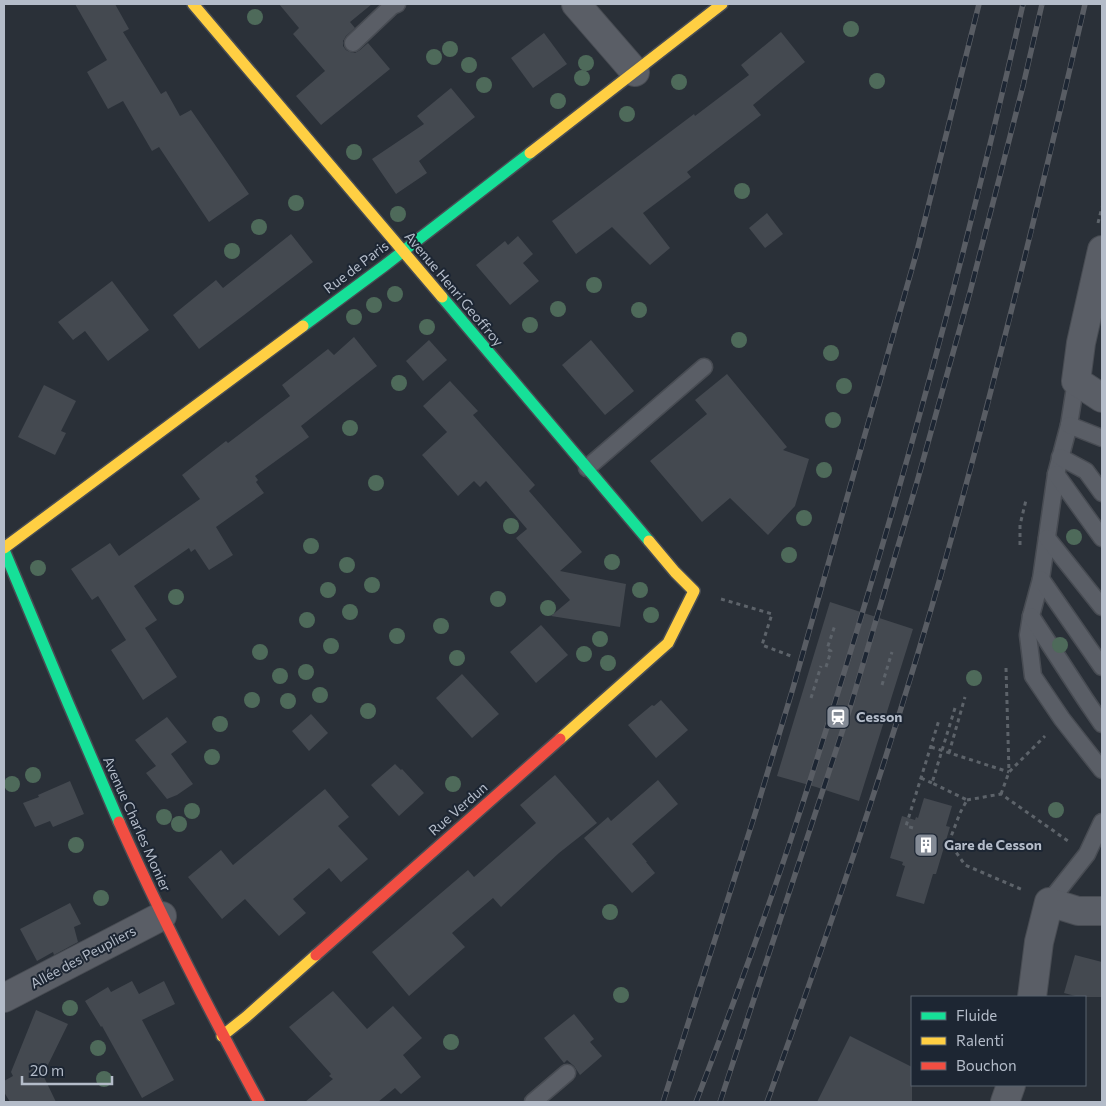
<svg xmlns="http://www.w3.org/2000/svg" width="1106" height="1106" viewBox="0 0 1106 1106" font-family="Commissioner,sans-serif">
<rect width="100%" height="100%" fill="#2a3038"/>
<g fill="#444950">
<polygon points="75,4 115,4 129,29 123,32 161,94 166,91 180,116 191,110 249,194 209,222 159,147 152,151 123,101 108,109 87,72 107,60"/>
<polygon points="279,4 372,4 350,22 355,28 346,36 343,41 343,46 346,50 350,52 355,53 360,50 368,43 390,69 321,125 296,96 325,71 293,34 299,28"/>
<polygon points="781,32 805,62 753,105 761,115 687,172 691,177 643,213 670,248 650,265 612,227 576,254 552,221 694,114 695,116 749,75 741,65"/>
<polygon points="544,33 567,64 533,88 511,58"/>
<polygon points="451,88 475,117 419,161 427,173 396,194 372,159 424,124 417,116"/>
<polygon points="767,213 783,234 765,248 749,228"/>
<polygon points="291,234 313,262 244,315 199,349 173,315 216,280 223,288"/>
<polygon points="518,236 533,254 523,263 539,281 510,305 476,265 505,241 508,245"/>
<polygon points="112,281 149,330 108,361 85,331 73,340 58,322"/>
<polygon points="354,337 377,366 301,426 309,437 255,476 258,480 256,482 264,493 216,527 233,555 209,570 195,549 191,552 189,548 134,586 157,620 145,628 177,677 143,700 111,650 126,640 98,596 92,600 71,569 110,543 119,556 200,499 182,475 226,441 228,443 290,396 282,385 328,349 334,355"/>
<polygon points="429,340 447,360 423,381 406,361"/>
<polygon points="591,340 634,391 605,415 562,365"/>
<polygon points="727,374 787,447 783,450 809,459 795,506 768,535 730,498 702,522 650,461 707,414 695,400"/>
<polygon points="450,381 478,411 473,415 535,485 529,491 582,552 560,571 626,584 620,627 551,616 570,600 516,538 527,529 486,481 480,487 474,481 458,496 422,455 447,432 423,406"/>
<polygon points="44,385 76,401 61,431 66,433 55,455 18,437"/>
<polygon points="830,602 913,629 859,801 816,787 777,776"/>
<polygon points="541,625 568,655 536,683 510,652"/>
<polygon points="462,674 499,714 472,738 436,698"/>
<polygon points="661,700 688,730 656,758 628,725 652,705 654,706"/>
<polygon points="311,714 328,733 309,751 292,731"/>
<polygon points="167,717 187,742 171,754 193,784 177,795 167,799 146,773 156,766 135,740"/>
<polygon points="395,764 401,770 402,769 424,793 399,816 371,785"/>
<polygon points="555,775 597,823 559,853 501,907 493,898 452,933 465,947 409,996 372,952 468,870 474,877 536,823 520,805"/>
<polygon points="658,780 678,804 632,844 647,862 646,862 655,873 632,893 584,838 608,817 611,821"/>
<polygon points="70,781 84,814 53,827 50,821 35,827 23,803 39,797 38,795"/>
<polygon points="325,789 349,817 338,826 368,859 341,882 329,868 293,899 306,913 279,936 245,899 222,919 188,877 221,850 233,865"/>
<polygon points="924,798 952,806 946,826 950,827 936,874 933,874 924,904 896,896 905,866 902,865 903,862 890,858 902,816 915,820 916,817 918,818"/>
<polygon points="70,903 81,924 74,927 78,942 54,955 53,952 37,961 20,929"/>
<polygon points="1075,955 1102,962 1102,997 1079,997 1064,993"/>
<polygon points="132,981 139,994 164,981 175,1004 142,1020 174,1080 142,1098 102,1026 101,1027 85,1001 108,987 111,992"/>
<polygon points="333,991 367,1029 393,1006 422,1038 403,1055 421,1077 401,1094 395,1088 378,1102 305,1102 333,1079 329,1076 331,1074 289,1027"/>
<polygon points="36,1010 68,1024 43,1075 56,1102 10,1102 4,1092 4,1081 13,1076 11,1072"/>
<polygon points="574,1014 594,1039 590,1042 602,1056 580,1075 574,1066 567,1060 564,1063 544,1038"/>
<polygon points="850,1036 912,1067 912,1102 817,1102"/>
</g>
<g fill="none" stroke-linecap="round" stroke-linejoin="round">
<g stroke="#484c53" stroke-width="19">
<g id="lane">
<polyline points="353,43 392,6 397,4"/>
<polyline points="1076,381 1069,425 1056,474 1041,579 1031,616 1028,635 1033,676 1062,719 1102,770"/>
<polyline points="1069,425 1102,438"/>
<polyline points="1060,457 1086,471 1102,493"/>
<polyline points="587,468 704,367"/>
<polyline points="1056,474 1102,538"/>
<polyline points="1047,538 1102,607"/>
<polyline points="1041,579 1102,667"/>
<polyline points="1031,616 1085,699 1102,724"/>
<polyline points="1049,902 1087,854 1102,822"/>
<polyline points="533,1102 567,1073"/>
</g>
</g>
<g stroke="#484c53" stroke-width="30">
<g id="street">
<polyline points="576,4 635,72"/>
<polyline points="1102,250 1081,343 1076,381 1102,398"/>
<polyline points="1032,997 1039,942 1049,902 1078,911 1102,911"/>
<polyline points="4,998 162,916"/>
<polyline points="1005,1102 1011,1085"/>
</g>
</g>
<g stroke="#484c53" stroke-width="14">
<g id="fast">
<polyline points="442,297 649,541"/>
<polyline points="303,326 384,266 530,153"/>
<polyline points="4,550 68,703 119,822"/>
</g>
</g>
<g stroke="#484c53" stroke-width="14">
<g id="slow">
<polyline points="193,4 442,297"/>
<polyline points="530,153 722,4"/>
<polyline points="4,548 303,326"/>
<polyline points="560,739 668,643 694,591 675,572 649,541"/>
<polyline points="222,1036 246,1017 316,955"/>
</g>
</g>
<g stroke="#484c53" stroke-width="14">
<g id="jam">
<path d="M119,822C161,917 209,1010 259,1102"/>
<polyline points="316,955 560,739"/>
</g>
</g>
<g stroke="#5d636a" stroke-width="3" stroke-dasharray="4 4" stroke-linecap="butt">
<polyline points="1098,223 1102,207"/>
<polyline points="1020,545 1020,525 1026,500"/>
<polyline points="721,599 772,614 762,645 791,656"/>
<polyline points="826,667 831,651 827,649 835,625"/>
<polyline points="1006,668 1009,772"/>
<polyline points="882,685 892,652"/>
<polyline points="811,698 821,666"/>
<polyline points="955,708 932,783 967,800 960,813 949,842 965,865 1023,890"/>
<polyline points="931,747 1009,772"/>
<polyline points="949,753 965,697"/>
<polyline points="921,778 932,783"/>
<polyline points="1001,794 1009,772 1045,736"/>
<polyline points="967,800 1001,794 1068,841"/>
<polyline points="913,828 906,826 939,720"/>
</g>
<use href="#lane" stroke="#5a5e66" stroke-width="16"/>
<use href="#street" stroke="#5a5e66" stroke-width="28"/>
<use href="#fast" stroke="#16e098" stroke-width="11"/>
<use href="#slow" stroke="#ffcf43" stroke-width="11"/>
<use href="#jam" stroke="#f24e42" stroke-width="11"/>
<g stroke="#595d64" stroke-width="5.5">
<g id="rail">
<polyline points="663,1102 755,814 793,688 917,251 979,4"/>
<path d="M696,1102C729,1016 761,929 790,842C881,566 959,287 1023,4"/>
<polyline points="720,1102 850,708 917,482 970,292 1023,86 1042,4"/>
<path d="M767,1102C832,924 893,744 945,561C997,377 1042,190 1085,4"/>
</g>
</g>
<use href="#rail" stroke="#1d2633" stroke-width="4" stroke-dasharray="11" stroke-linecap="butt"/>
</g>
<g fill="#4e6a5a">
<circle cx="255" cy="17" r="8"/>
<circle cx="851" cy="29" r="8"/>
<circle cx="450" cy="49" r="8"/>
<circle cx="434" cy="57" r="8"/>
<circle cx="586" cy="63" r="8"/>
<circle cx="469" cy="65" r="8"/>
<circle cx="582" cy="78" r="8"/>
<circle cx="877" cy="81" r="8"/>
<circle cx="679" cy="82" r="8"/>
<circle cx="484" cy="85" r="8"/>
<circle cx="558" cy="101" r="8"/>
<circle cx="627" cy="114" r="8"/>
<circle cx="354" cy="152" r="8"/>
<circle cx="742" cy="191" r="8"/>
<circle cx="296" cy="203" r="8"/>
<circle cx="398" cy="214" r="8"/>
<circle cx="259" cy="227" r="8"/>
<circle cx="232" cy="251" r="8"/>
<circle cx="594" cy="285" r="8"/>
<circle cx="395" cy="294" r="8"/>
<circle cx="374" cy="305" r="8"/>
<circle cx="558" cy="309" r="8"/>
<circle cx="639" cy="310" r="8"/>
<circle cx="354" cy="317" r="8"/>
<circle cx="530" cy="325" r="8"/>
<circle cx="427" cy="327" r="8"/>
<circle cx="739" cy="340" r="8"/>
<circle cx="831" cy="353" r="8"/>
<circle cx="399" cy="383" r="8"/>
<circle cx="844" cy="386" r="8"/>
<circle cx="833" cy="420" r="8"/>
<circle cx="350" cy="428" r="8"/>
<circle cx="824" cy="470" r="8"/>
<circle cx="376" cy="483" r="8"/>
<circle cx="804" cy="518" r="8"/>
<circle cx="511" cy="526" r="8"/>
<circle cx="1074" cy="537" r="8"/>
<circle cx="311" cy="546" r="8"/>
<circle cx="789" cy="555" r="8"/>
<circle cx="612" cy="562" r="8"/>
<circle cx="347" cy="565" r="8"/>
<circle cx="38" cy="568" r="8"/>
<circle cx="372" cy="585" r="8"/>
<circle cx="328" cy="590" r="8"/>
<circle cx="640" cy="590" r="8"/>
<circle cx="176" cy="597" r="8"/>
<circle cx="498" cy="599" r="8"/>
<circle cx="548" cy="608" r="8"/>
<circle cx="350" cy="612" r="8"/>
<circle cx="651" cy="615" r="8"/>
<circle cx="307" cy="620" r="8"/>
<circle cx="441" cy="626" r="8"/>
<circle cx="397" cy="636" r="8"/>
<circle cx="600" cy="639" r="8"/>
<circle cx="1060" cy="645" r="8"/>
<circle cx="331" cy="646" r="8"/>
<circle cx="260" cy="652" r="8"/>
<circle cx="584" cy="654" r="8"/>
<circle cx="457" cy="658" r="8"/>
<circle cx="608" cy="663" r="8"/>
<circle cx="306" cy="672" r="8"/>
<circle cx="280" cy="676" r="8"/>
<circle cx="974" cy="678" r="8"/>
<circle cx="320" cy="695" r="8"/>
<circle cx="252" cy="700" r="8"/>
<circle cx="288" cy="701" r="8"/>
<circle cx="368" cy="711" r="8"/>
<circle cx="220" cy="724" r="8"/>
<circle cx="212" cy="757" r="8"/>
<circle cx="33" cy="775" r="8"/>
<circle cx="12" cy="784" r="8"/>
<circle cx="453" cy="784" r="8"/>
<circle cx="1056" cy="810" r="8"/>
<circle cx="192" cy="811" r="8"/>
<circle cx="164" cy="817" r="8"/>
<circle cx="179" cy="824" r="8"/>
<circle cx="76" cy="845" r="8"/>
<circle cx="101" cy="898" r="8"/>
<circle cx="610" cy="912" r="8"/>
<circle cx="621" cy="995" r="8"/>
<circle cx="70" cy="1008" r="8"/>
<circle cx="451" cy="1042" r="8"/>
<circle cx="98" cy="1048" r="8"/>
<circle cx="104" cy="1079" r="8"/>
</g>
<defs>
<g id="station-square" transform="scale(1.25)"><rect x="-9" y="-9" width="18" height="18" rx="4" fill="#848b96" stroke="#1d2633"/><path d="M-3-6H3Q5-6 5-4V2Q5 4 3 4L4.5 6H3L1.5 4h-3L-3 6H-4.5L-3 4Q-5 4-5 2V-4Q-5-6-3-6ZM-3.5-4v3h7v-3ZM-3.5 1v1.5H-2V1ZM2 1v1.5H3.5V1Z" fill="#fff"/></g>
<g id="building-square" transform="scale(1.25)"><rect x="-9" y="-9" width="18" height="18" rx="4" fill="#848b96" stroke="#1d2633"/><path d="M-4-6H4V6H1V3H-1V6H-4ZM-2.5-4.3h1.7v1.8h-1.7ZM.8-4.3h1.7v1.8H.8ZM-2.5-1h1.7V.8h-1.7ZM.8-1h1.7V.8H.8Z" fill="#fff"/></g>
</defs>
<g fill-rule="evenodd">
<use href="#station-square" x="838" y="717"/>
<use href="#building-square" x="926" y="845"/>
</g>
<g text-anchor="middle" stroke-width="4" stroke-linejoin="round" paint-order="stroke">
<g font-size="14" fill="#b4bcc9" stroke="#1d2633">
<text transform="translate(356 267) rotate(-37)" y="5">Rue de Paris</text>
<text transform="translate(454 289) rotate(50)" y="5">Avenue Henri Geoffroy</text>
<text transform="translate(458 809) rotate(-41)" y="5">Rue Verdun</text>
<text transform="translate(137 824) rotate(66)" y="5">Avenue Charles Monier</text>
<text transform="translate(83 957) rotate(-28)" y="5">Allée des Peupliers</text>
</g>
<g font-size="14" font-weight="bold" fill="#b4bcc9" stroke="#1d2633" text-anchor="start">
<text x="856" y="722">Cesson</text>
<text x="944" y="850">Gare de Cesson</text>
</g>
</g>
<rect width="1106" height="1106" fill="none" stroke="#b4bcc9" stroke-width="10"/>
<rect x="911" y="996" width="175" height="90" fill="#1d2633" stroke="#59626f"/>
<rect x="921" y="1012" width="25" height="8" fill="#16e098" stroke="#59626f"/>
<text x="956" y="1021" font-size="15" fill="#b4bcc9">Fluide</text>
<rect x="921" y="1037" width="25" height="8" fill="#ffcf43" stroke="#59626f"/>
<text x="956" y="1046" font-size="15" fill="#b4bcc9">Ralenti</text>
<rect x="921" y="1062" width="25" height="8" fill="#f24e42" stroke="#59626f"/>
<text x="956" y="1071" font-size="15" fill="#b4bcc9">Bouchon</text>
<path d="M22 1076v8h90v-8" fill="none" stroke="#b4bcc9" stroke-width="2.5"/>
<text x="30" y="1076" font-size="15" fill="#b4bcc9" stroke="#1d2633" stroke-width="4" paint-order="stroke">20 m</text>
</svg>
